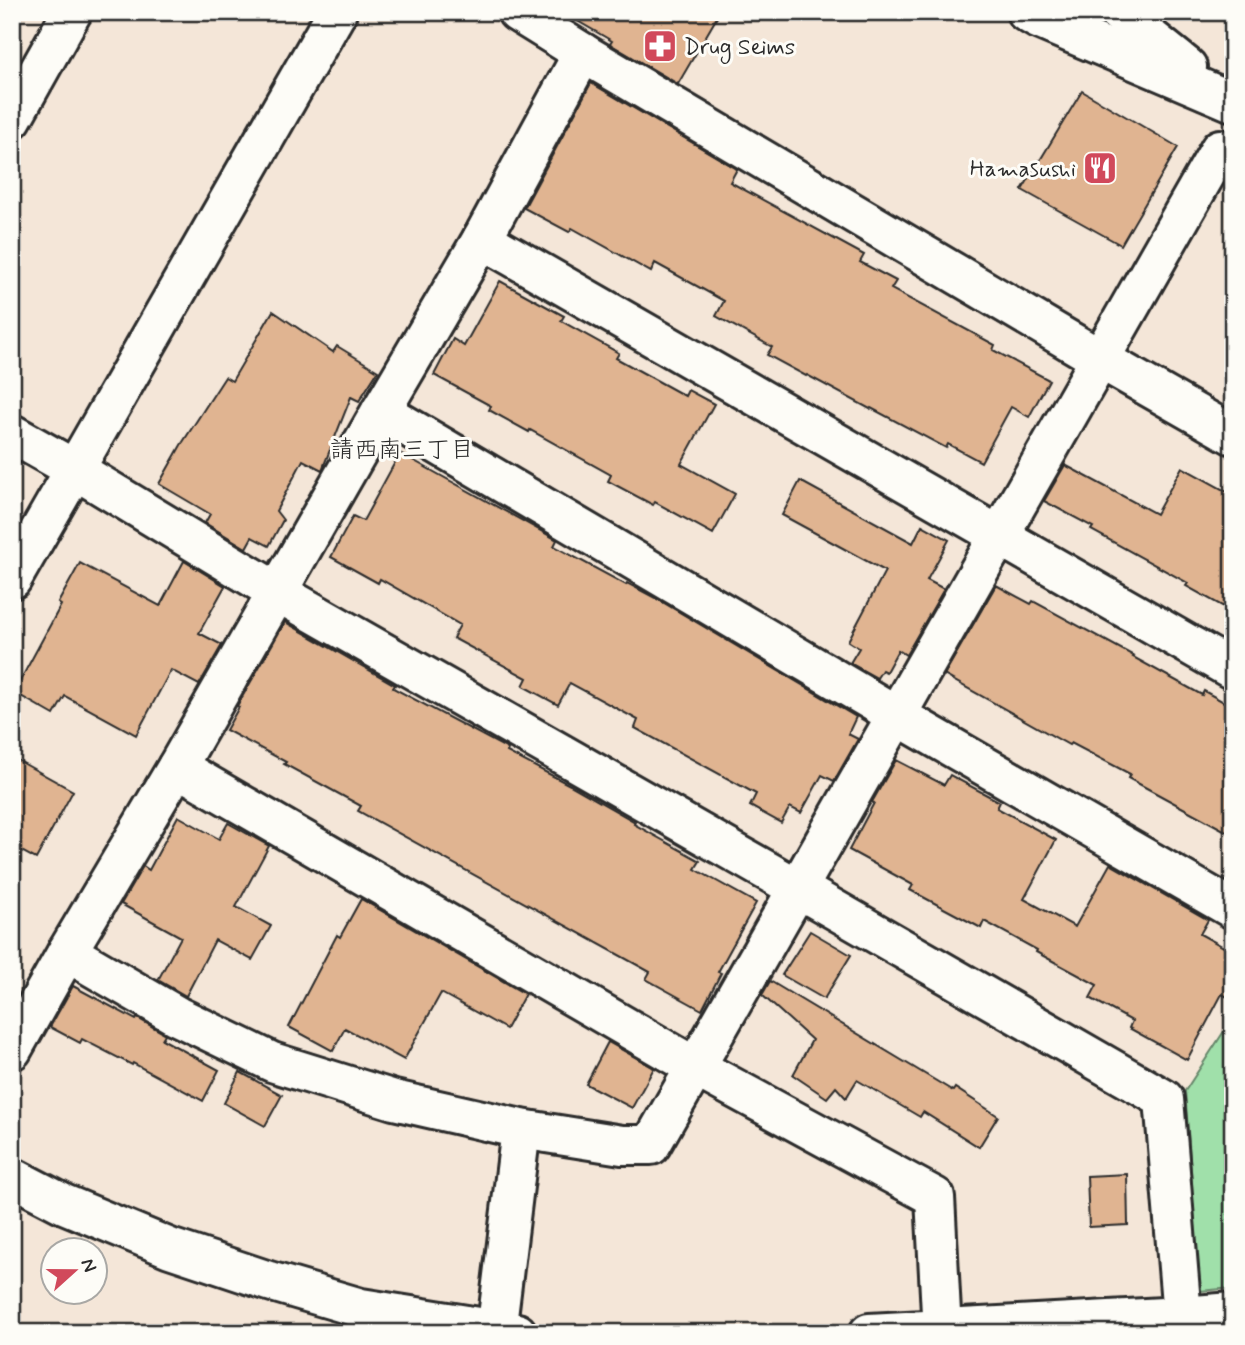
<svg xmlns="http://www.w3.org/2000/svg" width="1245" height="1345" viewBox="0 0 1245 1345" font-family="Mynerve,'Klee One',sans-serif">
<rect width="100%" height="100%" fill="#f4e6d8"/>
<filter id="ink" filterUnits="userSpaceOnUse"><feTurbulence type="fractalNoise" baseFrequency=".0143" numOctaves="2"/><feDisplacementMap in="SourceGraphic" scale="14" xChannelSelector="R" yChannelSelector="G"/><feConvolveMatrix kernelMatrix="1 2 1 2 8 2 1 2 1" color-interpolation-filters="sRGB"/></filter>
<g filter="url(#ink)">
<polygon fill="#a0e0aa" stroke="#66866a" stroke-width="2" points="1232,1019 1233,1288 1200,1291 1185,1091"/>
<g fill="#e0b491" stroke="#2b2b2b" stroke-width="2">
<polygon points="562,12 720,12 678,84 610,44 612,41"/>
<polygon points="591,83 737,169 730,182 864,255 860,262 896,281 891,289 995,345 993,350 1049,380 1029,417 1011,407 981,462 948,444 946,448 871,408 870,409 807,375 806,376 767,355 772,347 716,316 724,301 655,263 651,272 572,228 569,232 524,208"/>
<polygon points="1082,91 1178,147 1121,245 1022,190"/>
<polygon points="500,281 564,316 561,321 619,353 616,358 685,396 688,390 714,404 681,464 735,494 713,534 655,502 653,505 608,481 611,475 530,430 529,432 489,410 491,406 434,375 453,339 464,346"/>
<polygon points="273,311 333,352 337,346 378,371 359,401 351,397 322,470 303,460 276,511 283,520 269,546 252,537 246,548 205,523 210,514 159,484 181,445 225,377 232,381"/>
<polygon points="400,453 557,540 554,546 626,585 627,583 659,600 856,717 848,734 858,739 834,781 822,775 801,813 790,807 781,823 750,806 756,794 635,728 638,720 570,683 558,705 523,686 527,678 453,638 460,625 380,579 378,583 331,557 353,516 363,521"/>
<polygon points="1065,465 1156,514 1182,467 1233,495 1233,612 1186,586 1188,583 1091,530 1093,527 1044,501"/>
<polygon points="800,481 913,543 922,525 949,540 927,580 944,589 906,655 898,650 886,672 882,670 877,678 850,663 859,648 848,641 885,571 782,515"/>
<polygon points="184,561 225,586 199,633 222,645 199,685 171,670 136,735 65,696 54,715 14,692 61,605 58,603 80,563 160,606"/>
<polygon points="996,585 1031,604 1033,601 1134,656 1133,657 1202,695 1204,691 1233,707 1233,835 1128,778 1130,774 1071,743 1069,745 944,675"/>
<polygon points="285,622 395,685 393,688 508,749 507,752 570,785 635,822 634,824 700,861 695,869 756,903 718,972 721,973 702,1010 646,979 650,972 358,811 361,806 284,764 286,762 226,730 239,707 237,706"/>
<polygon points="12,757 73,791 36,859 12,846"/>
<polygon points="896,760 944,785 950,775 1000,802 997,808 1056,840 1024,899 1075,927 1110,864 1208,920 1200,934 1233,952 1233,1000 1222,994 1187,1060 1129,1028 1132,1021 1090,998 1097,985 1036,952 1037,950 984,921 981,928 910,890 913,885 849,850 874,803 872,802"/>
<polygon points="178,816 219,839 228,823 269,846 236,907 271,926 252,960 215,940 186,996 158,980 181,937 121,904 143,866 149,870"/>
<polygon points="361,899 525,994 506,1029 441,993 404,1060 345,1028 333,1051 289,1027 337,935 340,937"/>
<polygon points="810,931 851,955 824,999 782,975"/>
<polygon points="770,981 953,1091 955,1088 998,1116 979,1147 923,1112 920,1117 857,1080 846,1098 836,1087 827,1098 793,1075 812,1040 762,995"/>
<polygon points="73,986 136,1020 137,1018 165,1034 162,1039 219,1070 203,1101 133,1063 132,1065 82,1039 80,1043 50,1027"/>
<polygon points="608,1042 654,1068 632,1108 586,1084"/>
<polygon points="240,1072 282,1095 265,1126 224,1103"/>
<polygon points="1127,1174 1128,1225 1089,1227 1087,1176"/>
</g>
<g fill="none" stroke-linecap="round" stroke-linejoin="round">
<g stroke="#2b2b2b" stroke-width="44">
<g id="minor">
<polyline points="517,12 583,53"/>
<polyline points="1026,12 1038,19 1233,102"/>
<polyline points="1118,12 1187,67"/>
<polyline points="12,119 72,12"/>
<polyline points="482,239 1233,670"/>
<polyline points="381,411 896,715 1233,909"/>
<polyline points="12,434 74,469 277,592 797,888 1164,1099 1182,1316"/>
<polyline points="12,579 337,12"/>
<polyline points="177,767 695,1067 935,1197 942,1333"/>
<polyline points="67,952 177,1016 272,1062 394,1100 521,1129 622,1145 651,1145 1220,149"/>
<polyline points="12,1050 67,952 177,767 381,411 482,239 583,53 1100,359 1233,435"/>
<polyline points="12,1177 64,1204 170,1248 269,1281 361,1308 517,1333"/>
<polyline points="496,1333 521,1129"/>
<polyline points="869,1333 1182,1316 1233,1312"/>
</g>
</g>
<use href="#minor" stroke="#fdfcf7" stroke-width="38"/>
</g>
</g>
<defs>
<g id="pharmacy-square" transform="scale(1.75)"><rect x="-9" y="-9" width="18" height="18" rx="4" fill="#d1495b" stroke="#fdfcf7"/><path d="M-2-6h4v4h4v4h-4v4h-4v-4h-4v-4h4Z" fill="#fff"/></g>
<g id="restaurant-square" transform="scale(1.75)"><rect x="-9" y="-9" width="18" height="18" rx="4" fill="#d1495b" stroke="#fdfcf7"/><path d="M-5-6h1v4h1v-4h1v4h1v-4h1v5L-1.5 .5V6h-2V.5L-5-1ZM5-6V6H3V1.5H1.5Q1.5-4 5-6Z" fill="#fff"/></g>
</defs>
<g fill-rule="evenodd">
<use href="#pharmacy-square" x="660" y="46"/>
<use href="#restaurant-square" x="1100" y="168"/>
</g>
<g text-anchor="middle" stroke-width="6" stroke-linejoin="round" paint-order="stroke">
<g font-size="23" fill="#2b2b2b" stroke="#fdfcf7" text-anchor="start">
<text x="684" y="54">Drug Seims</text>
<text x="1076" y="176" text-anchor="end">Hamasushi</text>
</g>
<g font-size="24" fill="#2b2b2b" stroke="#fdfcf7">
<text x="402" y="457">請西南三丁目</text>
</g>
</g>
<rect width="1245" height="1345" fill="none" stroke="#fdfcf7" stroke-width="42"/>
<rect x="21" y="21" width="1203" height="1303" fill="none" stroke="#2b2b2b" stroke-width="2.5" filter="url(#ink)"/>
<g transform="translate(74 1271) rotate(69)"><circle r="33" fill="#fdfcf7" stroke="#a9a8a5" stroke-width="2"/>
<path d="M0-5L12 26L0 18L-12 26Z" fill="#d1495b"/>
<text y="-10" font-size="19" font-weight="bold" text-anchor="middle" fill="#2b2b2b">N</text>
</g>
</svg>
